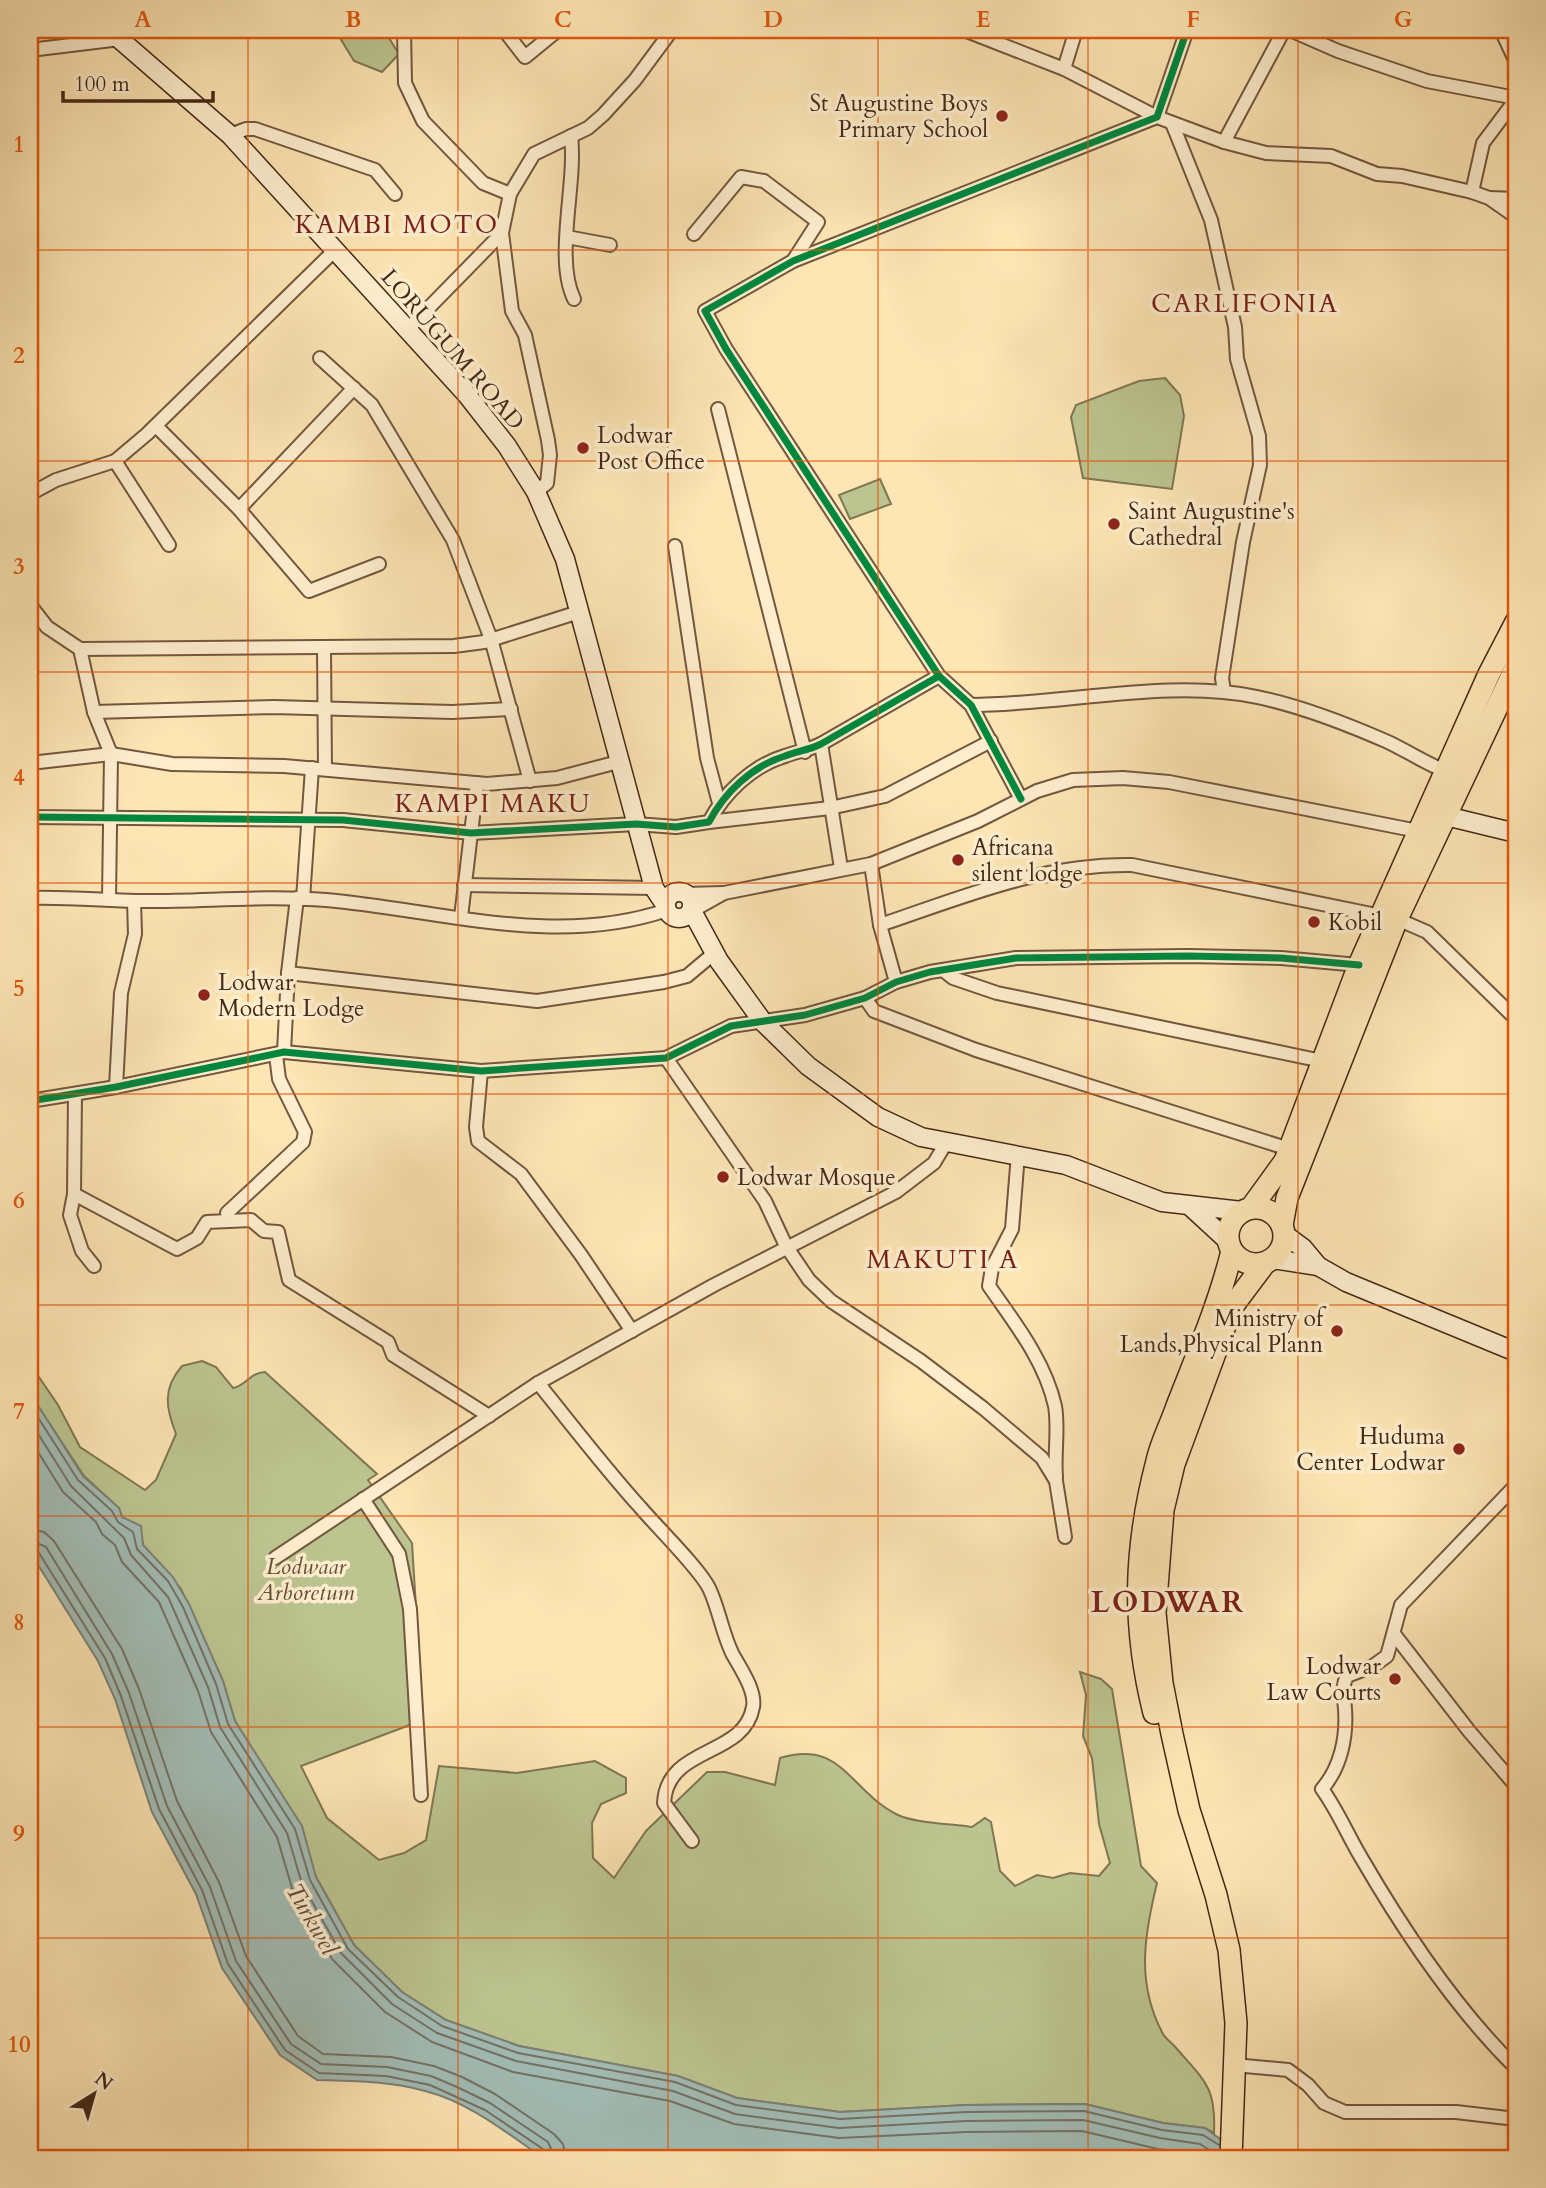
<svg xmlns="http://www.w3.org/2000/svg" width="1546" height="2188" viewBox="0 0 1546 2188" font-family="Cardo,serif">
<rect width="100%" height="100%" fill="#fde5b4"/>
<filter id="stains"><feTurbulence type="fractalNoise" baseFrequency=".00286" numOctaves="4"/><feColorMatrix values="0 0 0 0 .2 0 0 0 0 .09 0 0 0 0 .02 0 0 0 .5 -.17"/></filter>
<radialGradient id="worn" r=".72"><stop offset=".6" stop-color="#630" stop-opacity="0"/><stop offset="1" stop-color="#630" stop-opacity=".3"/></radialGradient>
<g fill="#bcc590" stroke="#807653" stroke-width="2">
<polygon points="346,30 384,30 399,54 382,72 354,61 337,33"/>
<polygon points="1165,378 1180,395 1184,416 1172,489 1083,478 1071,417 1076,405 1139,381"/>
<polygon points="880,479 891,504 850,519 839,495"/>
<path d="M202,1361L216,1367L233,1388C247,1385 249,1373 265,1372L377,1474L368,1480L412,1543L423,1720L301,1766L327,1818L379,1860L404,1853L426,1840L439,1766L517,1773L595,1761L626,1778V1793L601,1804L592,1823L593,1858L614,1878L646,1831L707,1772H725L775,1785L780,1758C843,1739 849,1791 898,1815C914,1823 953,1824 972,1827L985,1818L991,1822L1000,1871L1015,1886L1037,1875L1053,1878L1070,1873L1099,1876L1110,1863L1099,1824L1092,1758L1083,1736L1086,1695L1080,1672L1101,1679L1112,1689L1141,1866L1157,1883C1144,1936 1136,1984 1163,2034C1166,2039 1173,2044 1177,2049C1206,2082 1216,2088 1214,2133L1205,2128L1163,2123L1085,2104L966,2105L840,2112L737,2098L678,2076L519,2046L446,2020L402,1992L354,1945L316,1877L279,1792L235,1721L223,1681L181,1589L143,1545L141,1536L122,1517L119,1508L84,1476L30,1394V1364L58,1405L80,1447L145,1490L156,1480L176,1434C166,1408 162,1389 182,1366Z"/>
</g>
<path fill="#a2bdb6" stroke="#7d8176" stroke-width="2" d="M30,1393L83,1476L119,1508L122,1517L141,1526L143,1545L173,1577L189,1604L223,1681L235,1721L302,1826L316,1877L354,1945L402,1992L446,2020L519,2046L678,2076L737,2098L840,2112L966,2105L1085,2104L1163,2123L1205,2128L1246,2158H543C507,2133 469,2102 425,2091C390,2081 354,2081 317,2080L280,2055L222,1968L196,1894L152,1812L115,1699L98,1661L30,1552Z"/>
<g fill="none" stroke-linecap="round" stroke-linejoin="round">
<g stroke="#747266" stroke-width="2">
<polyline points="30,1405 78,1480 112,1511 118,1522 133,1532 137,1549 168,1581 183,1607 216,1684 228,1724 295,1829 310,1880 348,1949 398,1997 442,2026 518,2053 675,2082 736,2105 840,2119 966,2112 1084,2111 1162,2130 1203,2135 1219,2145"/>
<polyline points="30,1421 71,1486 124,1538 131,1555 168,1597 208,1687 220,1727 287,1833 302,1884 341,1953 392,2004 437,2033 516,2061 673,2091 735,2114 839,2128 966,2121 1083,2120 1160,2138 1200,2144 1219,2156"/>
<polyline points="30,1439 63,1492 96,1522 102,1534 115,1545 122,1562 159,1602 198,1691 211,1732 277,1837 292,1888 332,1959 385,2012 432,2042 513,2072 670,2101 734,2124 839,2138 966,2132 1082,2131 1158,2149 1197,2154 1205,2158"/>
<polyline points="30,1529 44,1532 54,1541 122,1649 139,1689 177,1801 219,1882 246,1956 298,2036 323,2054 391,2057 434,2066 462,2077 495,2094 554,2134 563,2144 566,2158"/>
<polyline points="30,1540 46,1547 112,1654 129,1693 167,1806 210,1887 236,1961 291,2044 321,2064 387,2067 431,2076 457,2087 490,2103 548,2142 555,2158"/>
<polyline points="30,1549 39,1553 105,1658 121,1696 159,1809 202,1890 228,1964 285,2050 319,2073 386,2076 430,2085 485,2110 543,2149 546,2158"/>
</g>
<g stroke="#73573e" stroke-width="16">
<g id="street">
<polyline points="404,30 405,83 423,121 483,183 510,194"/>
<polyline points="504,30 525,57 558,30"/>
<polyline points="964,30 1064,69 1157,117 1224,142 1266,153 1331,156 1377,174 1402,176 1472,192 1489,198 1516,217"/>
<polyline points="1290,30 1338,51 1427,81 1516,98"/>
<polyline points="1501,30 1516,62"/>
<polyline points="30,50 120,39"/>
<polyline points="1064,69 1076,30"/>
<polyline points="1172,123 1211,220 1235,327 1237,359 1259,436 1260,465 1243,542 1222,678 1224,692"/>
<polyline points="230,135 246,129 255,129 375,170 395,194"/>
<path d="M571,136C577,183 554,258 574,299"/>
<polyline points="1224,142 1284,30"/>
<polyline points="1472,192 1483,143 1516,99"/>
<polyline points="1490,198 1516,199"/>
<polyline points="694,234 741,177 764,181 818,222 793,261"/>
<polyline points="567,237 610,245"/>
<polyline points="408,329 502,233"/>
<polyline points="320,358 372,405 453,540 491,639 530,781"/>
<polyline points="718,409 805,752"/>
<polyline points="156,426 239,509 309,591 379,564"/>
<polyline points="115,461 169,545"/>
<polyline points="536,492 547,483 550,455 548,440 525,335 512,311 502,233 510,194 534,154 588,128 603,115 635,80 672,30"/>
<polyline points="30,494 56,480 115,461 147,434 333,252"/>
<polyline points="239,509 354,388"/>
<polyline points="675,546 707,758 719,803"/>
<polyline points="30,605 47,627 80,649 454,646 484,642 579,612"/>
<polyline points="324,648 325,769"/>
<polyline points="80,649 94,712 111,754 109,899"/>
<path d="M971,705C1062,705 1170,678 1257,697C1301,706 1347,724 1388,742C1407,751 1425,763 1445,771"/>
<polyline points="94,712 274,707 452,712 511,709"/>
<polyline points="821,744 841,868"/>
<polyline points="30,763 111,754 172,764 284,766 487,784 557,778 622,761"/>
<polyline points="1021,799 971,705 939,676 726,349 705,311 793,261 1157,117 1187,30"/>
<path d="M30,817L343,820L471,833L636,824L676,827L709,822C724,793 752,766 785,756C798,751 809,750 821,744L939,676"/>
<polyline points="709,822 830,808 885,796 991,741"/>
<polyline points="871,864 880,925 896,982"/>
<polyline points="464,885 654,888"/>
<polyline points="683,894 724,893"/>
<path d="M30,898C65,897 100,900 136,901C199,902 263,895 326,900C440,910 555,948 667,910"/>
<polyline points="303,899 312,768"/>
<polyline points="692,911 724,893 871,864 978,821 1037,791 1073,780 1123,778 1169,782 1418,831"/>
<polyline points="461,917 477,783"/>
<polyline points="1397,919 1427,932 1516,1019"/>
<path d="M880,925C966,896 1040,864 1132,865L1381,916"/>
<polyline points="943,970 953,978 997,993 1322,1061"/>
<polyline points="288,973 537,1001 664,982 687,976 712,955"/>
<polyline points="865,998 874,1011 976,1050 1289,1149"/>
<polyline points="284,1052 288,973 297,898"/>
<polyline points="666,1058 765,1201 786,1246 809,1280 831,1301 921,1361 983,1408 1042,1458 1056,1481 1065,1537"/>
<polyline points="481,1071 476,1127 478,1141 521,1174 581,1255 632,1331"/>
<polyline points="116,1087 121,993 135,934 134,901"/>
<polyline points="75,1094 74,1194 70,1215 82,1251 94,1266"/>
<polyline points="30,1101 116,1087 284,1052 481,1071 666,1058 731,1026 805,1015 865,998 896,982 930,972 1016,958 1188,956 1281,958 1359,965"/>
<path d="M1018,1154L1012,1229L992,1268L989,1286C1014,1322 1045,1361 1055,1406C1059,1429 1054,1454 1056,1477"/>
<polyline points="74,1194 177,1249 197,1238 207,1222 251,1220 264,1231 278,1232 289,1280 388,1342 393,1355 489,1416"/>
<polyline points="227,1213 303,1142 305,1132 279,1079 276,1055"/>
<path d="M538,1383C572,1425 604,1467 640,1507C656,1526 699,1568 709,1588C719,1609 722,1632 732,1653C740,1668 756,1690 753,1707C744,1758 667,1745 664,1803L692,1841"/>
<path d="M1516,1485L1401,1605L1387,1656L1373,1666L1347,1676C1341,1688 1344,1696 1345,1709C1347,1737 1341,1767 1322,1789C1338,1811 1348,1836 1362,1859C1405,1933 1455,2008 1516,2068"/>
<polyline points="363,1499 399,1554 410,1609 421,1795"/>
<polyline points="275,1558 538,1383 714,1285 896,1192 934,1163 946,1143"/>
<polyline points="1394,1634 1469,1731 1516,1786"/>
<polyline points="1234,2065 1288,2070 1308,2085 1324,2103 1345,2112 1456,2112 1516,2119"/>
</g>
</g>
<g stroke="#452816" stroke-width="21">
<g id="secondary">
<polyline points="109,30 230,135 467,395 507,446 536,492 565,559 654,888 666,906"/>
<polyline points="1446,816 1516,833"/>
<circle cx="679" cy="905" r="13"/>
<polyline points="692,911 719,961 763,1022 808,1066 878,1117 921,1137 1066,1165 1162,1202 1242,1211"/>
<polyline points="1191,1207 1229,1242"/>
<polyline points="1284,1234 1303,1248 1318,1266 1346,1282 1516,1352"/>
<polyline points="1273,1259 1318,1266"/>
</g>
</g>
<g stroke="#452816" stroke-width="24">
<g id="highway">
<polyline points="1251,1208 1285,1161 1359,965 1489,674 1516,622"/>
<circle cx="1256" cy="1236" r="28"/>
<polyline points="1282,1225 1287,1198 1397,919 1516,667"/>
<path d="M1154,1713C1132,1625 1134,1549 1157,1461C1161,1442 1171,1424 1177,1406C1197,1355 1219,1304 1232,1251"/>
<polyline points="1231,2158 1236,2023 1229,1950 1216,1895 1189,1810 1172,1734 1162,1683 1155,1613 1163,1510 1174,1464 1232,1307 1265,1263"/>
</g>
</g>
<use href="#street" stroke="#feeece" stroke-width="12"/>
<use href="#secondary" stroke="#feeece" stroke-width="18"/>
<use href="#highway" stroke="#fde5b4" stroke-width="21"/>
<g stroke="#feeece" stroke-width="11">
<g id="cycleway">
<polyline points="1021,799 971,705 939,676 726,349 705,311 793,261 1157,117 1187,30"/>
<path d="M30,817L343,820L471,833L636,824L676,827L709,822C724,793 752,766 785,756C798,751 809,750 821,744L939,676"/>
<polyline points="30,1101 116,1087 284,1052 481,1071 666,1058 731,1026 805,1015 865,998 896,982 930,972 1016,958 1188,956 1281,958 1359,965"/>
</g>
</g>
<use href="#cycleway" stroke="#00873e" stroke-width="7"/>
</g>
<path fill="none" stroke="#e0570c" stroke-width="2" stroke-opacity="0.55" d="M248,30V2158M458,30V2158M668,30V2158M878,30V2158M1088,30V2158M1298,30V2158M30,250H1516M30,461H1516M30,672H1516M30,883H1516M30,1094H1516M30,1305H1516M30,1516H1516M30,1727H1516M30,1938H1516"/>
<g fill="#8f2418" stroke="#feeece" stroke-width="2.5">
<circle cx="1002" cy="116" r="7"/>
<circle cx="583" cy="448" r="7"/>
<circle cx="1114" cy="524" r="7"/>
<circle cx="958" cy="860" r="7"/>
<circle cx="1314" cy="922" r="7"/>
<circle cx="204" cy="995" r="7"/>
<circle cx="723" cy="1177" r="7"/>
<circle cx="1337" cy="1331" r="7"/>
<circle cx="1459" cy="1449" r="7"/>
<circle cx="1395" cy="1679" r="7"/>
</g>
<g text-anchor="middle" stroke-width="7" stroke-linejoin="round" paint-order="stroke">
<g font-size="23" fill="#452816" stroke="#feeece" text-anchor="start">
<text x="988" y="111" text-anchor="end">St Augustine Boys<tspan x="988" dy="26">Primary School</tspan></text>
<text x="597" y="443">Lodwar<tspan x="597" dy="26">Post Office</tspan></text>
<text x="1128" y="519">Saint Augustine's<tspan x="1128" dy="26">Cathedral</tspan></text>
<text x="972" y="855">Africana<tspan x="972" dy="26">silent lodge</tspan></text>
<text x="1328" y="930">Kobil</text>
<text x="218" y="990">Lodwar<tspan x="218" dy="26">Modern Lodge</tspan></text>
<text x="737" y="1185">Lodwar Mosque</text>
<text x="1323" y="1326" text-anchor="end">Ministry of<tspan x="1323" dy="26">Lands,Physical Plann</tspan></text>
<text x="1445" y="1444" text-anchor="end">Huduma<tspan x="1445" dy="26">Center Lodwar</tspan></text>
<text x="1381" y="1674" text-anchor="end">Lodwar<tspan x="1381" dy="26">Law Courts</tspan></text>
</g>
<g font-size="23" fill="#452816" stroke="#feeece">
<text transform="translate(453 349) rotate(49)" y="8">LORUGUM ROAD</text>
</g>
<g font-size="23" font-style="italic" fill="#634f34" stroke="#feeece">
<text x="306" y="1574">Lodwaar<tspan x="306" dy="26">Arboretum</tspan></text>
</g>
<g font-size="24" font-style="italic" fill="#5c4d3e" stroke="#feeece">
<text transform="translate(312 1919) rotate(60)" y="8">Turkwel</text>
</g>
<g font-size="26" letter-spacing="2" fill="#7a1f14" stroke="#feeece">
<text x="397" y="233">KAMBI MOTO</text>
<text x="1245" y="312">CARLIFONIA</text>
<text x="493" y="812">KAMPI MAKU</text>
<text x="943" y="1268">MAKUTI A</text>
</g>
<g font-size="30" font-weight="bold" letter-spacing="2" fill="#7a1f14" stroke="#feeece">
<text x="1168" y="1612">LODWAR</text>
</g>
</g>
<rect width="1546" height="2188" fill="none" stroke="#fde5b4" stroke-width="77"/>
<g transform="translate(94 2094) rotate(37)" stroke="#feeece" stroke-width="5" paint-order="stroke">
<path d="M0-5L12 26L0 18L-12 26Z" fill="#452816"/>
<text y="-10" font-size="19" font-weight="bold" text-anchor="middle" fill="#452816">N</text>
</g>
<path d="M63 91v10h150v-10" fill="none" stroke="#452816" stroke-width="3.5"/>
<text x="74" y="91" font-size="21" fill="#452816" stroke="#feeece" stroke-width="5" paint-order="stroke">100 m</text>
<rect x="38" y="38" width="1470" height="2112" fill="none" stroke="#e0570c" stroke-width="2.5"/>
<g font-size="23" text-anchor="middle" font-weight="bold" fill="#e0570c">
<text x="143" y="27">A</text>
<text x="353" y="27">B</text>
<text x="563" y="27">C</text>
<text x="773" y="27">D</text>
<text x="983" y="27">E</text>
<text x="1193" y="27">F</text>
<text x="1403" y="27">G</text>
<text x="19" y="152">1</text>
<text x="19" y="363">2</text>
<text x="19" y="574">3</text>
<text x="19" y="785">4</text>
<text x="19" y="996">5</text>
<text x="19" y="1208">6</text>
<text x="19" y="1419">7</text>
<text x="19" y="1630">8</text>
<text x="19" y="1841">9</text>
<text x="19" y="2052">10</text>
</g>
<rect width="100%" height="100%" filter="url(#stains)"/>
<rect width="100%" height="100%" fill="url(#worn)"/>
</svg>
